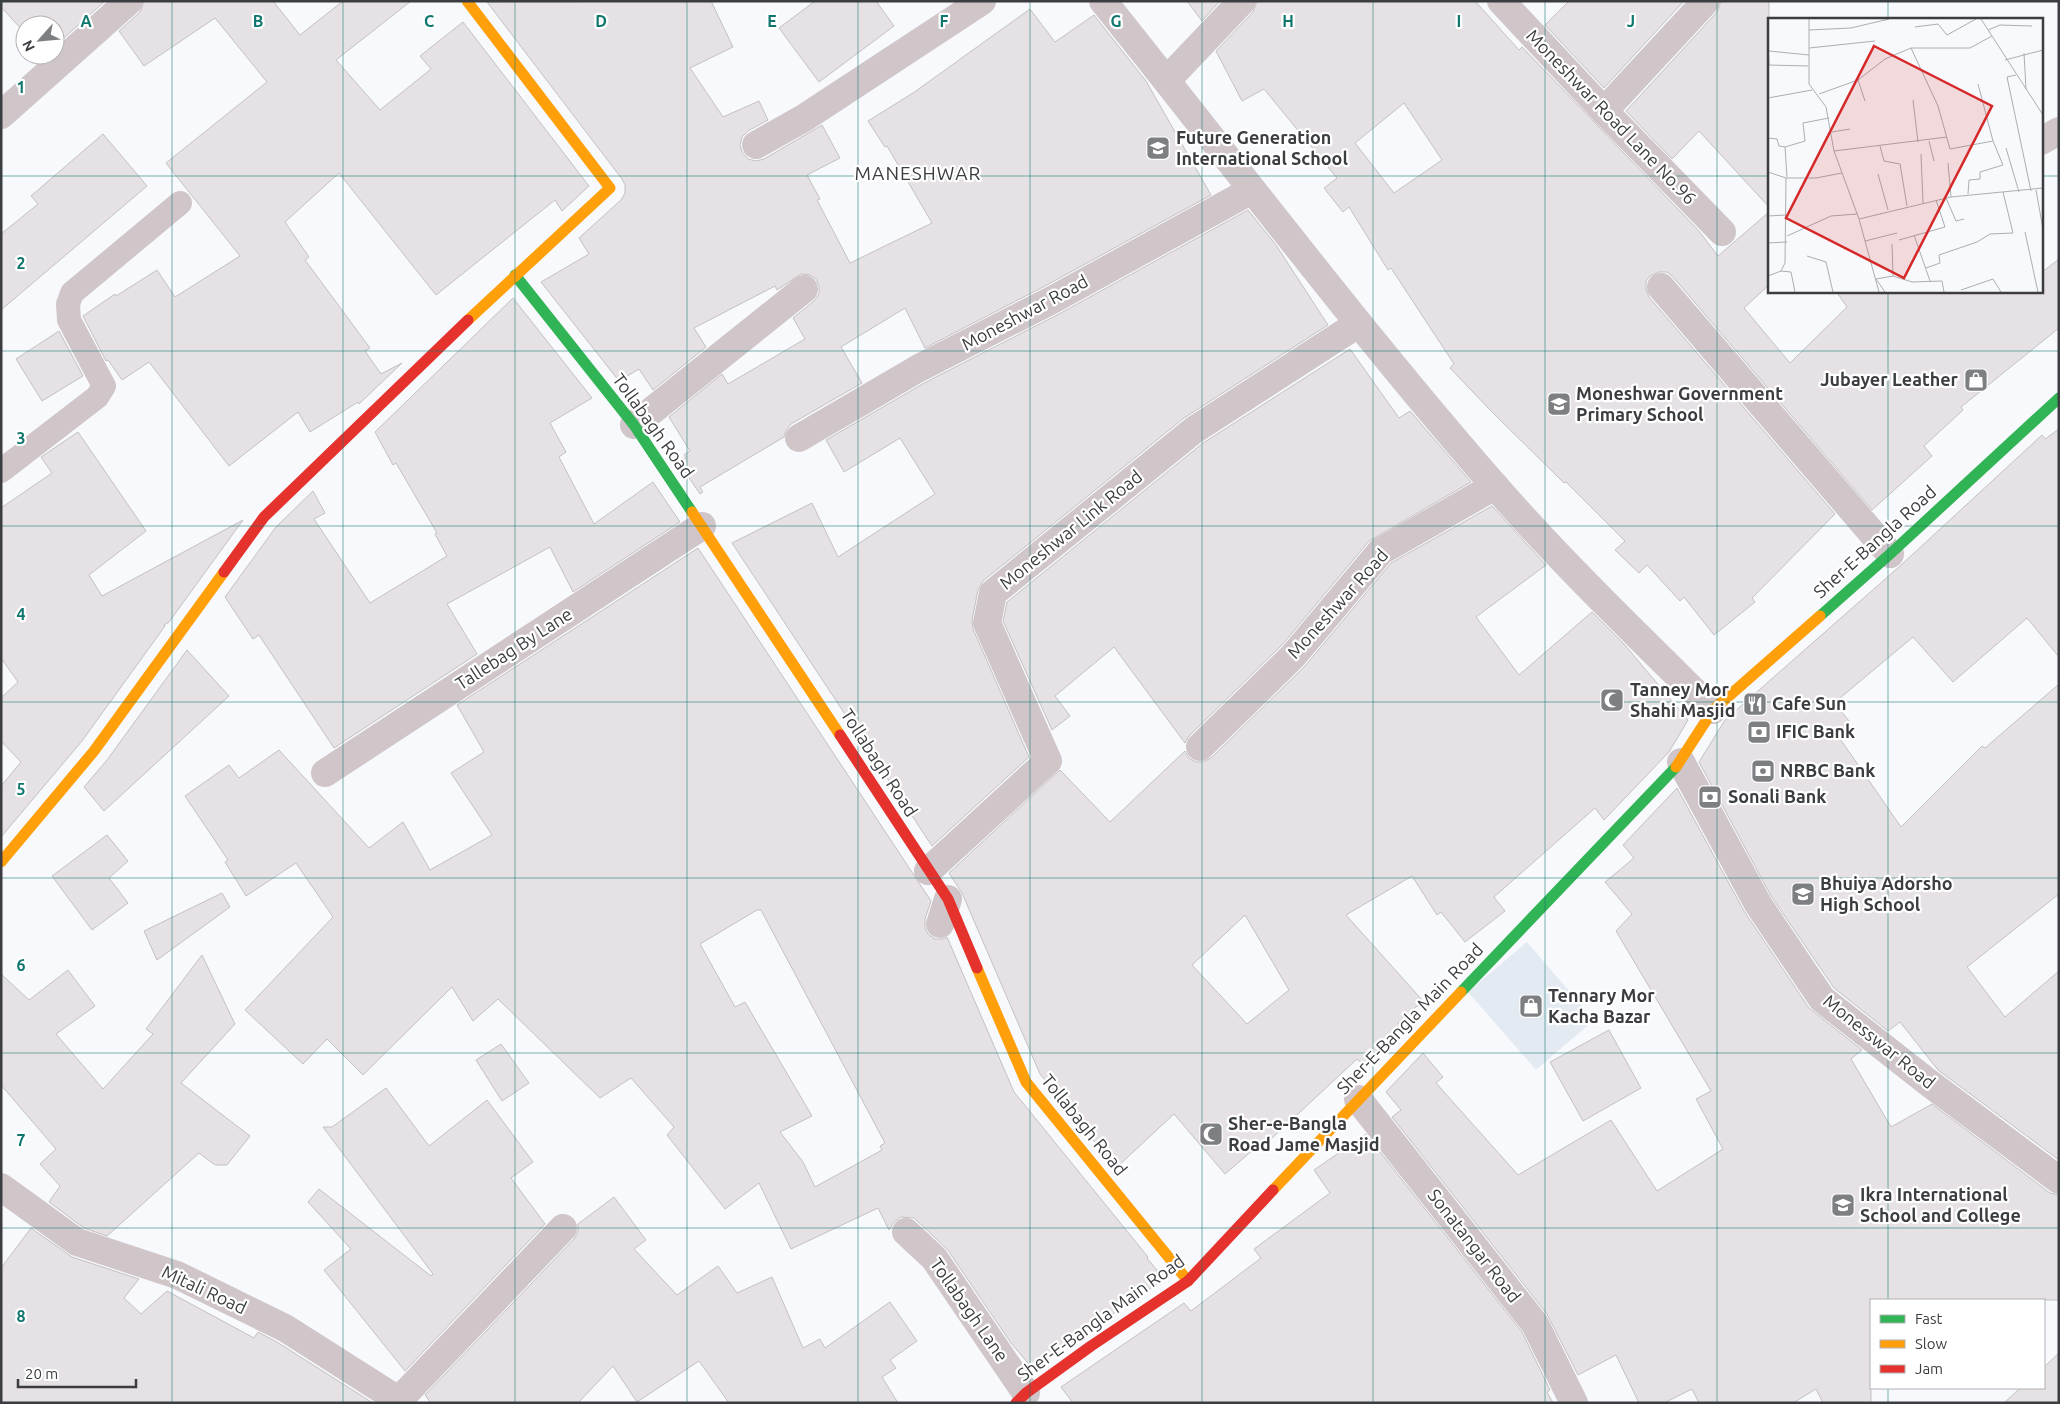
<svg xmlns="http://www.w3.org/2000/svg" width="2060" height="1404" viewBox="0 0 2060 1404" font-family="Ubuntu,sans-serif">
<rect width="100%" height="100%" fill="#f7f9fc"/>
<polygon fill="#e4eaf2" points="1527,942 1594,1020 1536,1070 1468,992"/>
<g fill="#e5e1e4" stroke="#c3c1c3" fill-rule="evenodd">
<polygon points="1,1 105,1 55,46 55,25 25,25 25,33 1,7"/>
<polygon points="144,1 273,1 300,35 343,1 411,1 336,60 380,110 431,69 420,56 463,22 589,186 562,211 555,200 436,295 339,173 285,222 309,257 305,260 370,348 365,351 381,374 402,363 359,404 358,402 310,432 298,412 229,466 149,362 122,380 108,360 106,361 83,316 115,294 116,296 157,270 175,297 240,256 166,163 267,82 215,18 144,66 119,31 140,12"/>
<polygon points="711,1 733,47 690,68 723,117 759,101 768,120 748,131 742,137 740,145 742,152 748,159 756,161 764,159 822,125 840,158 807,175 820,199 817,200 850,263 932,223 887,146 885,147 868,121 913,93 1030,9 1055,42 1094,15 1146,81 1211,195 1045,286 925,348 905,308 841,347 862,383 791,424 786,430 784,437 700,487 703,492 700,494 679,463 686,458 684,455 690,451 669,417 722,374 728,384 805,339 793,318 814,301 819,294 819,286 816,279 810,275 801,274 777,290 775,286 694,328 706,347 653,390 639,369 619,381 541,282 589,254 579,238 621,200 625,193 625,185 622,179 487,2"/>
<polygon points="815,1 876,1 894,26 819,82 779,28"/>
<polygon points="1187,1 1220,1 1202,21"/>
<path d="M1257,1H1475L1519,50L1522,47L1699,231L1718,256L1769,212V285L1744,308L1790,363L1847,307L1836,291H2041V273L2059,259V328L1961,407L1963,410L1924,446L1932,456L1872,510L1673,277L1667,272H1659L1650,276L1646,281V289L1649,297L1835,514L1752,598L1755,602L1714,635L1684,597L1680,601L1647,565L1639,573L1615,550L1625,541L1566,482L1564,483L1492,412L1450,368L1454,364L1391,268L1388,270L1349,207L1343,212L1324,188L1337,178L1264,89L1242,101L1216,51L1253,12ZM1404,103L1442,160L1394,193L1355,143Z"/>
<polygon points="1569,1 1684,1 1604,88 1545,25"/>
<polygon points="1721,1 1769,1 1769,207 1699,131 1672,159 1626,111 1717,12"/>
<polygon points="103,134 147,186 1,310 1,234 38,204 31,196"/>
<polygon points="1248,210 1276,245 1328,325 1184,418 983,581 978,590 972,620 973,629 1029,757 932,846 732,543 812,503 838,557 935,494 900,438 844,472 826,440 926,382 1059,314"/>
<polygon points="513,298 592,398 550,423 566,452 559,457 594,524 653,482 680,522 573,592 550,547 447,604 477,654 334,748 259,635 253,639 225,597 276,527 313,491 325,513 314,519 370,603 447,556 435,534 437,533 396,463 393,465 375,432"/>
<polygon points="59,331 83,376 42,401 16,359"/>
<polygon points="1350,349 1399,418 1410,411 1471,482 1369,541 1282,645 1189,736 1185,743 1114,647 1055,696 1070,716 1052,730 1003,621 1007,602 1203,443"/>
<polygon points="2059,429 2059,657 2027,618 1953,682 1913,637 1834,703 1850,722 1836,733 1901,827 1982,746 1985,748 2059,684 2059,894 1967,967 2005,1017 2059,971 2059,1160 1938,1070 1900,1022 1888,1031 1834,988 1771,896 1699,762 1725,720 1900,566 2042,435 2045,439"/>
<polygon points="78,432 146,531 89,575 102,596 243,520 169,622 164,625 165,626 82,741 1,837 1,786 21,762 1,741 1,698 18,682 1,658 1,508 52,473 41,457"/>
<path d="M1492,506L1546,565L1476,617L1519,675L1592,612L1624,644L1688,720L1669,752L1604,820L1595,808L1494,897L1505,911L1465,942L1441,912L1437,915L1412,876L1346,915L1423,1001L1398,1023L1403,1029L1366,1068L1357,1059L1270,1140L1268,1137L1225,1174L1174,1114L1116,1168L1040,1074L962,893L949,873L1060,770L1110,822L1185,751L1189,758L1196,762H1203L1211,758L1305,666L1391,563ZM1245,915L1289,990L1247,1024L1192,965Z"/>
<path d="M698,548L931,901L925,919V928L928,934L935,939H943L947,937L1014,1092L1148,1257L1147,1258L1164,1279L1033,1369L1011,1343L947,1249L914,1218L901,1217L894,1222L889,1230L878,1208L791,1249L759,1183L725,1209L667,1135L674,1127L631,1078L600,1098L498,999L473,1021L452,987L363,1075L327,1039L303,1064L245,1010L333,917L296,863L246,896L225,862L228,860L185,796L229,765L239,778L279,750L369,848L403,822L430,870L492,835L451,773L484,752L457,705ZM757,910H761L885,1143L880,1146L882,1150L815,1187L803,1162L780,1132L812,1116L745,1002L735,1007L700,944Z"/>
<polygon points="187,650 229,696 104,811 84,787 107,760"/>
<polygon points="1677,788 1744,911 1809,1008 1862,1050 1851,1059 1891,1127 1932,1104 2050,1193 2059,1195 2059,1300 1871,1300 1871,1403 1823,1403 1816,1389 1793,1403 1699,1403 1692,1389 1664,1403 1639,1403 1616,1355 1578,1375 1547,1314 1392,1117 1401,1110 1386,1092 1423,1053 1443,1077 1436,1083 1518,1175 1611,1120 1657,1191 1723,1149 1696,1099 1711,1091 1616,931 1632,914 1605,882 1634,858 1623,845"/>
<polygon points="107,835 128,861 109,878 128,903 92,930 52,876"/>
<polygon points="222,893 230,907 157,960 144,931"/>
<polygon points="202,955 235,1024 181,1083 250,1136 227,1165 215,1165 199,1153 107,1236 84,1228 49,1202 60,1186 40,1164 56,1149 1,1085 1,974 29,1000 68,970 95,1006 56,1034 103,1089 153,1034 146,1029"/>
<polygon points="1609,1030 1641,1088 1583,1121 1550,1062"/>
<polygon points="501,1044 529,1083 502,1101 476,1060"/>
<polygon points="386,1088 429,1146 487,1100 533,1162 511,1178 545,1224 405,1371 324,1270 351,1249 308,1202 319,1189 431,1276 433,1274 323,1127 332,1127"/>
<polygon points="1366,1134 1522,1332 1550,1390 1547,1392 1553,1403 1073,1403 1061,1387 1184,1303 1191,1311 1261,1258 1254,1249 1330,1193 1314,1170"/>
<polygon points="614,1197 646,1240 634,1249 677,1295 718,1266 737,1293 772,1277 803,1348 820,1339 825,1348 890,1302 917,1341 890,1360 896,1368 882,1377 898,1403 729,1403 699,1361 637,1402 613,1366 578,1403 431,1403 425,1395 574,1239 578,1231 578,1224"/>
<polygon points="31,1228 72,1257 139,1279 124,1298 141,1314 167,1291 254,1338 258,1332 277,1342 373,1403 1,1403 1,1268"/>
<polygon points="2059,1353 2059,1403 2004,1403 2020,1388 2044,1388 2044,1367"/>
</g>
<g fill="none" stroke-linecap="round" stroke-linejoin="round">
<polyline stroke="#d0c5c9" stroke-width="24" points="1,471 97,397 104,386 69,320 68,304 72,293 180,203"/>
<g stroke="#d0c5c9" stroke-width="28">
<path d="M1103,1C1233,163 1357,328 1493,484C1562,563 1639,637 1713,710"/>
<polyline points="1501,1 1604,111 1722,232"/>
<polyline points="1167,80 1242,1"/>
<polyline points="1604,111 1706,1"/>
<polyline points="1,115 129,1"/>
<polyline points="2041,141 2059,131"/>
<polyline points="756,145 804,118 982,1"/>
<polyline points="1661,287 1890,554"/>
<polyline points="634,425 804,289"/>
<polyline points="799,438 919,368 1052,300 1252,190"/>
<polyline points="1200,747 1293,656 1381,551 1495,486"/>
<polyline points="1681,762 1758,904 1822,999 1929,1083 2059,1180"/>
<polyline points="325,773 702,526"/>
<polyline points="928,871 1048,761 987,623 993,593 1194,430 1358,324"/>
<polyline points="940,924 948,899"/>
<polyline points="1358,1099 1535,1324 1574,1403"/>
<polyline points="1,1187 77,1242 177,1275 285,1328 403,1403"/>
<polyline points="906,1232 934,1258 1026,1393"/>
<polyline points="400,1399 563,1228"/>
</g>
<g stroke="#30b455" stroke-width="11">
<polyline points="515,275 634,425 692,512"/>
<polyline points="1820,616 1890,554 2059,398"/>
<polyline points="1461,992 1676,767"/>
</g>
<g stroke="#ff9f0a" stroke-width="11">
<polyline points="467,1 610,188 468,320"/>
<polyline points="692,512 840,735"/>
<polyline points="1676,767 1713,710 1820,616"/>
<polyline points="1,862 94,751 224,572"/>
<polyline points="977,968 1026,1082 1188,1281"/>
<polyline points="1273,1190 1461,992"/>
</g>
<g stroke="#e5322d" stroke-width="11">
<polyline points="224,572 264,517 468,320"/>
<polyline points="840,735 948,899 977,968"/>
<polyline points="1016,1403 1026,1393 1091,1346 1188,1281 1273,1190"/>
</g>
</g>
<path fill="none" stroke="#0f766e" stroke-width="1" stroke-opacity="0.55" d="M172,1V1403M343,1V1403M515,1V1403M687,1V1403M858,1V1403M1030,1V1403M1202,1V1403M1373,1V1403M1545,1V1403M1717,1V1403M1888,1V19M1,176H1769M2041,176H2059M1888,291V1300M1,351H2059M1,526H2059M1,702H2059M1,878H2059M1,1053H2059M1,1228H2059M1888,1388V1403"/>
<defs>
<g id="school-square" transform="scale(1.25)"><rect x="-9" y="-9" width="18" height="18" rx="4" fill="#7d7f82" stroke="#fff"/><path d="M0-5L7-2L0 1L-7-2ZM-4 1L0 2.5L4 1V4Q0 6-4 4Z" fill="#fff"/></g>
<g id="shop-square" transform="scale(1.25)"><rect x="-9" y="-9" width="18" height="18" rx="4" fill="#7d7f82" stroke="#fff"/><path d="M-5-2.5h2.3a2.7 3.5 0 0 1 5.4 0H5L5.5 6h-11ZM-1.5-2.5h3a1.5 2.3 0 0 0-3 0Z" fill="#fff"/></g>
<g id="mosque-square" transform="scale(1.25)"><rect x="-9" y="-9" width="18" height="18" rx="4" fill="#7d7f82" stroke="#fff"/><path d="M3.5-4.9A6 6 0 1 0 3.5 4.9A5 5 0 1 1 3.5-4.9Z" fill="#fff"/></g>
<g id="restaurant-square" transform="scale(1.25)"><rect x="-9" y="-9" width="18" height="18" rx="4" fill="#7d7f82" stroke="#fff"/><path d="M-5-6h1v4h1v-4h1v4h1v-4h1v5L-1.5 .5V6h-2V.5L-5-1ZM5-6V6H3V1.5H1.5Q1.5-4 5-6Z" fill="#fff"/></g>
<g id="bank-square" transform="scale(1.25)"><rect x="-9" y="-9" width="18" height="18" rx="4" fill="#7d7f82" stroke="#fff"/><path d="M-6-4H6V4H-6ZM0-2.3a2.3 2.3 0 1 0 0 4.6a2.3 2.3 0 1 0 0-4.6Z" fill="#fff"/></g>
</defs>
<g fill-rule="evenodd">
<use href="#school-square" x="1158" y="148"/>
<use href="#shop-square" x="1976" y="380"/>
<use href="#school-square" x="1559" y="404"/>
<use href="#mosque-square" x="1612" y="700"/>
<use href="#restaurant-square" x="1755" y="704"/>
<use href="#bank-square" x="1759" y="732"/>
<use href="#bank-square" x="1763" y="771"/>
<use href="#bank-square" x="1710" y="797"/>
<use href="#school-square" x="1803" y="894"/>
<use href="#shop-square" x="1531" y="1006"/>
<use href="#mosque-square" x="1211" y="1134"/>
<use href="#school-square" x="1843" y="1205"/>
</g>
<g text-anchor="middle" stroke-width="4.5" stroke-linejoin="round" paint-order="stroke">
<g font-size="18" fill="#3b3d40" stroke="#fff">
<text transform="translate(1611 117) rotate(46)" y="6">Moneshwar Road Lane No.96</text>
<text transform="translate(1025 313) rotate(-28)" y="6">Moneshwar Road</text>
<text transform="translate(653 426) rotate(54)" y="6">Tollabagh Road</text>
<text transform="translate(1071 530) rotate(-39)" y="6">Moneshwar Link Road</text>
<text transform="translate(1875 542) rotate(-42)" y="6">Sher-E-Bangla Road</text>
<text transform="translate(1338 604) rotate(-48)" y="6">Moneshwar Road</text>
<text transform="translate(514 649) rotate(-33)" y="6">Tallebag By Lane</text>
<text transform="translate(879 763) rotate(57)" y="6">Tollabagh Road</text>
<text transform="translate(1410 1019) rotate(-46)" y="6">Sher-E-Bangla Main Road</text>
<text transform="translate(1879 1042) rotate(39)" y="6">Monesswar Road</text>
<text transform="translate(1084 1125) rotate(51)" y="6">Tollabagh Road</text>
<text transform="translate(1474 1246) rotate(52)" y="6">Sonatangar Road</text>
<text transform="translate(204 1290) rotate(25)" y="6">Mitali Road</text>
<text transform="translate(969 1310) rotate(55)" y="6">Tollabagh Lane</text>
<text transform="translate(1101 1318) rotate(-36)" y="6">Sher-E-Bangla Main Road</text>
</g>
<g font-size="18" font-weight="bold" fill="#3b3d40" stroke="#fff" text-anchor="start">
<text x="1176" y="144">Future Generation<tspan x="1176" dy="21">International School</tspan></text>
<text x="1958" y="386" text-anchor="end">Jubayer Leather</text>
<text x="1576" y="400">Moneshwar Government<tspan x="1576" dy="21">Primary School</tspan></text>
<text x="1630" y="696">Tanney Mor<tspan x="1630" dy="21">Shahi Masjid</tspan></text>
<text x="1772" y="710">Cafe Sun</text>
<text x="1776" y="738">IFIC Bank</text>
<text x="1780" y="777">NRBC Bank</text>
<text x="1728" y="803">Sonali Bank</text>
<text x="1820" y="890">Bhuiya Adorsho<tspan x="1820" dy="21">High School</tspan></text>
<text x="1548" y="1002">Tennary Mor<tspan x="1548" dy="21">Kacha Bazar</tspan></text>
<text x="1228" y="1130">Sher-e-Bangla<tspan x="1228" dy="21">Road Jame Masjid</tspan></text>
<text x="1860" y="1201">Ikra International<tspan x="1860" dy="21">School and College</tspan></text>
</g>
<g font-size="19" letter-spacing="1" fill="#3b3d40" stroke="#fff">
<text x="918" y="180">MANESHWAR</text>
</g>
</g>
<g transform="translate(1768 18)">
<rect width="275" height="275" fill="#f7f9fc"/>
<path fill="none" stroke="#acaeb1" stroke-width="1" d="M41,1V66L58,89L66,133L91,201L111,274M213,1L275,97M147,9L170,6L179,17L208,1M41,12L83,10L121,1M220,12L232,7L264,8M0,28L1,47M41,30L107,23M143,30L170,88L182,131L225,123M1,33L41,37M256,35L258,71M237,42L275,32M0,47L40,48M248,57L239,59L263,173M90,62L97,83M51,76L90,62L117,41L143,30H202L224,18M0,80L44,72M145,82L150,124M64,114L82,111M0,120L9,121L11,128L17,129L19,159M161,123L166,143M112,128L116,143L132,146L139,188M17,129L37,123L35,105L61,100M238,130L251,174M66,133L179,119M153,136L155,185M180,145L183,179M0,154L18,160H48L74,155M110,156L120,192M268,172L275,211M200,176L201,162L212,161V154L235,147L225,123L210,66M178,180L188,203L196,201M0,198L18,197M91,201L183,179L275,170M257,214L270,274M146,217L162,263M19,218L63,198L89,196M131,222L177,209L168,182M97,223L129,215M0,225L19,224M124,226L125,258M39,238L58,244L65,274M158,250L172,245L171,237L209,224L222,216L245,215L235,174M13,253L23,254L27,274M0,258L13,253L17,245L18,160M193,272L225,261L233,274M117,274L108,261L125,258L144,264L174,263L176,274"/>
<path fill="#d62828" fill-opacity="0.15" stroke="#d62828" stroke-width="2.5" d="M106,28L224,88L136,260L18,200Z"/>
<rect width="275" height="275" fill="none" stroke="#3b3d40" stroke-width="2.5"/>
</g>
<g font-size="16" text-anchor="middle" font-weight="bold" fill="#0f766e" stroke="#fff" stroke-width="4.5" stroke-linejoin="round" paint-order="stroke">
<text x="86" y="27">A</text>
<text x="258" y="27">B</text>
<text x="429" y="27">C</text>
<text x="601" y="27">D</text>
<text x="772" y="27">E</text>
<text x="944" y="27">F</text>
<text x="1116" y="27">G</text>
<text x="1288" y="27">H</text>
<text x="1459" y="27">I</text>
<text x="1631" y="27">J</text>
<text x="21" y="93">1</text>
<text x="21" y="269">2</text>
<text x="21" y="444">3</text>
<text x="21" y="620">4</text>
<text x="21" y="795">5</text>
<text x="21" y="971">6</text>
<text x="21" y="1146">7</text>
<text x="21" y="1322">8</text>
</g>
<rect width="2060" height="1404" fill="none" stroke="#3b3d40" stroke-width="5"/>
<rect x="1870" y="1299" width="175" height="90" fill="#ffffff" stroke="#b1b1b3"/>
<rect x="1880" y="1315" width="25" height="8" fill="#30b455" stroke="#b1b1b3"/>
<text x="1915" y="1324" font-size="15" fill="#3b3d40">Fast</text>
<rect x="1880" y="1340" width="25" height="8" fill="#ff9f0a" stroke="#b1b1b3"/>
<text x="1915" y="1349" font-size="15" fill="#3b3d40">Slow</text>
<rect x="1880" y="1365" width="25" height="8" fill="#e5322d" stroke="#b1b1b3"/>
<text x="1915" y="1374" font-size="15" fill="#3b3d40">Jam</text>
<g transform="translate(40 40) rotate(243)"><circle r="24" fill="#ffffff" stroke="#b1b1b3"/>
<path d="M0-4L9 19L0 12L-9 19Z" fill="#7d7f82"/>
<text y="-8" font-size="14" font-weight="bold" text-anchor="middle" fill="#3b3d40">N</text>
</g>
<path d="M18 1379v8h118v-8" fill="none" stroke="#3b3d40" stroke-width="2.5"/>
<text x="25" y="1379" font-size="15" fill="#3b3d40" stroke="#ffffff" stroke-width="4" paint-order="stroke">20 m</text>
</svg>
